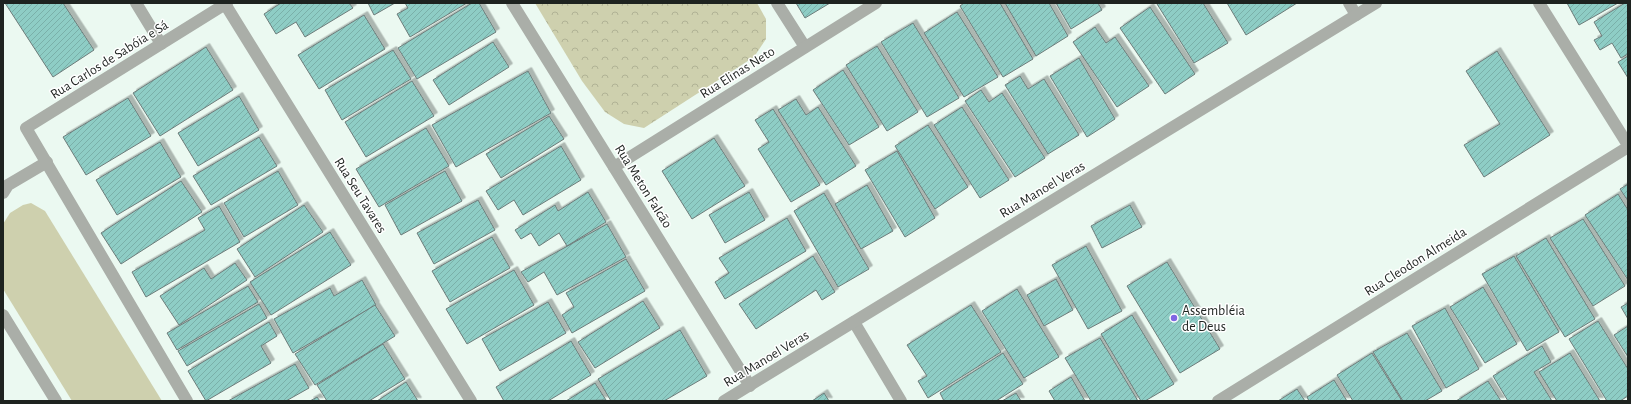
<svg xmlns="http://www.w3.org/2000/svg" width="1631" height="404" viewBox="0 0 1631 404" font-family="'Alegreya Sans',sans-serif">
<defs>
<pattern id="park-crowns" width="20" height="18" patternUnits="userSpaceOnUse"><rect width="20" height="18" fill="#ced0ae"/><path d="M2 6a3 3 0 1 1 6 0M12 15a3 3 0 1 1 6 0" fill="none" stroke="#b0b295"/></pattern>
<pattern id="building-hatch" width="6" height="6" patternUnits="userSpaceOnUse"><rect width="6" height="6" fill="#8ecdc5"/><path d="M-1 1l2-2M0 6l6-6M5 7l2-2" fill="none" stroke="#7ab0a9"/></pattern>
<filter id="shadow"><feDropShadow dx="3.5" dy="-3.5" stdDeviation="0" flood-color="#0004"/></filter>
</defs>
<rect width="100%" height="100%" fill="#ebf9f1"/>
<polygon fill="#ced0ae" points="31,203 45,211 162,401 72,401 3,289 3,224 10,213 23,205"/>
<polygon fill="url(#park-crowns)" points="535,3 757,3 766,19 766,39 754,57 644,128 624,124 605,112 582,81"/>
<g fill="url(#building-hatch)" stroke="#6d7c7a" filter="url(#shadow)">
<polygon points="5,3 63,3 94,50 53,77"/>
<polygon points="281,3 349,3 353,8 305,37 296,22 276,34 264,14"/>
<polygon points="368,3 395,3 374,15"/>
<polygon points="405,3 467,3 410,37 397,14 408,8"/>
<polygon points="472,3 479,3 496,32 417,79 398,48"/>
<polygon points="796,3 830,3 805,18"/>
<polygon points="964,3 1000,3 1033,59 1003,77 960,6"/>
<polygon points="1005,3 1049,3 1068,36 1036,56"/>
<polygon points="1056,3 1098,3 1102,10 1071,29"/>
<polygon points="1159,3 1203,3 1228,43 1194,63 1157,4"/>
<polygon points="1227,3 1297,3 1246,35"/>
<polygon points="1567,3 1618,3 1579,25"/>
<polygon points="1625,3 1628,3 1628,54 1621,58 1612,43 1600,50 1594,40 1602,36 1594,22"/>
<polygon points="1150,7 1195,74 1165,94 1120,28"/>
<polygon points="957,12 998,77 964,97 924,33"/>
<polygon points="364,15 385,49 319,89 298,55"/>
<polygon points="913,23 959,98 927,117 881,42"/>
<polygon points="1095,27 1106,43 1115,37 1149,86 1117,107 1073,42"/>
<polygon points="493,42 509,67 449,105 433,80"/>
<polygon points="877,46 918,112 887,131 846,65"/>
<polygon points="206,47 233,90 160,136 133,93"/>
<polygon points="393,50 411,79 342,120 325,90"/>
<polygon points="1497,51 1550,135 1484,177 1464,145 1500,124 1466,71"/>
<polygon points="1628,56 1628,78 1618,62"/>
<polygon points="1079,58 1115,119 1087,137 1050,76"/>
<polygon points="843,70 879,127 849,145 813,90"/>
<polygon points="528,71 551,113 456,167 432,125"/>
<polygon points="1020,76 1028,89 1044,79 1079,135 1048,154 1005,85"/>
<polygon points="412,81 434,116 366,157 345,122"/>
<polygon points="981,90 989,102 1002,93 1045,158 1015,177 965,101"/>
<polygon points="239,96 259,130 198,166 178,133"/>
<polygon points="128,98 151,136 86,175 63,137"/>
<polygon points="796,99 806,115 818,107 856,166 826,185 778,110"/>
<polygon points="962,107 1009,180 980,198 934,125"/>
<polygon points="773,109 820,185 791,202 758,149 769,142 755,120"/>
<polygon points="549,116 564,139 501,178 486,154"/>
<polygon points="928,125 968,187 935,209 895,146"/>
<polygon points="426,128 449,166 379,207 356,169"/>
<polygon points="259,137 277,166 211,205 193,176"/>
<polygon points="714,138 745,186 692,219 662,171"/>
<polygon points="160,142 181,177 117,215 96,180"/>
<polygon points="561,146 581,180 523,215 514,200 498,210 486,191"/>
<polygon points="897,151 935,218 905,237 865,170"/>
<polygon points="278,171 298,205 244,237 224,203"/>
<polygon points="445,171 462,201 401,235 385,205"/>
<polygon points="181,181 202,212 121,264 101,233"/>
<polygon points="1628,184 1628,201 1620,189"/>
<polygon points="867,185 893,231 861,249 835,204"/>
<polygon points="588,192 606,222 567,246 559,233 539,246 531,233 521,239 515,230 555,205 558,211"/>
<polygon points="749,192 765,220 725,243 709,215"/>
<polygon points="824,193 869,269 838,287 794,211"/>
<polygon points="1618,194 1628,210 1628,280 1585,215"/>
<polygon points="478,200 495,230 434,264 417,233"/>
<polygon points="304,205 323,232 255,277 237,249"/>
<polygon points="1130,205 1142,227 1102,248 1091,226"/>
<polygon points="219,206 240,242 146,297 132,272 205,230 198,218"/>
<polygon points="787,218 806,251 725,299 715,282 729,273 719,258"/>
<polygon points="1583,219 1625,286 1593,306 1550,238"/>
<polygon points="607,224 626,257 557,295 544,272 528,282 521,272"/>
<polygon points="330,232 351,265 271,315 250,282"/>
<polygon points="492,237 510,268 450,302 432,271"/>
<polygon points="1546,238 1595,319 1565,337 1516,256"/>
<polygon points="1086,246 1122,311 1088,329 1052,265"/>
<polygon points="813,256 835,292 822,300 816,290 756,329 739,304"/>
<polygon points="1514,256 1559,332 1527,351 1482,274"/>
<polygon points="626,259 645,291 572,333 562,315 574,307 566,293"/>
<polygon points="1167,262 1220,349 1180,373 1127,286"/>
<polygon points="235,263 247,280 179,325 160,296 204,268 211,279"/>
<polygon points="514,270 534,305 467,344 446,309"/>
<polygon points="1056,279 1073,310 1044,326 1027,295"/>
<polygon points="362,280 376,305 293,353 274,319 330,288 334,296"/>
<polygon points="248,286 258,302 177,350 167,333"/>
<polygon points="1483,287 1517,344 1485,363 1450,307"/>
<polygon points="1017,289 1059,357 1024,378 982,311"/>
<polygon points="643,301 660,328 595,368 578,342"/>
<polygon points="548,302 566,333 500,371 482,339"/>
<polygon points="1628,303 1628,319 1621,307"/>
<polygon points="259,304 267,318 187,366 178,351"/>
<polygon points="375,305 395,336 315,385 295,354"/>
<polygon points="971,305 1001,352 928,398 918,381 927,376 907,345"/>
<polygon points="1445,308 1479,369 1446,388 1412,326"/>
<polygon points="1132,315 1174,384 1145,401 1141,401 1101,334"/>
<polygon points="1598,321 1628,369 1628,396 1620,401 1607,401 1569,339"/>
<polygon points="269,322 277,336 261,346 271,363 206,401 188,371"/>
<polygon points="1628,326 1628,357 1614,335"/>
<polygon points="680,330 707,376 664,401 611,401 598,379"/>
<polygon points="1407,333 1442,391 1425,401 1403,401 1373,352"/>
<polygon points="1100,338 1138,401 1091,401 1065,358"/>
<polygon points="571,341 591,375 548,401 504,401 496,387"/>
<polygon points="383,344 405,379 369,401 327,401 317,385"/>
<polygon points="1542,346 1551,362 1534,372 1552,401 1508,401 1493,376"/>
<polygon points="1003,353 1023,384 996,401 944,401 940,393"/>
<polygon points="1372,353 1402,401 1353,401 1337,375"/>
<polygon points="1570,353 1600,401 1557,401 1539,372"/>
<polygon points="295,364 309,388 286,401 228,401"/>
<polygon points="1071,377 1085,401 1055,401 1049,391"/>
<polygon points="1334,380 1347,401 1309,401 1307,397"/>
<polygon points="1488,381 1501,401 1456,401"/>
<polygon points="406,382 418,401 377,401"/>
<polygon points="595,383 606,400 566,401"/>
<polygon points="1297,389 1305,401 1278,401"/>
<polygon points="824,393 829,401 812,401"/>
<polygon points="1016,393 1021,401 1002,401"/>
<polygon points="317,397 320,401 310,401"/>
</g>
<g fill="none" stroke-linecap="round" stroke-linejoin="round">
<g stroke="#aaaea8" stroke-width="12">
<polyline points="136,3 161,44"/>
<polyline points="512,3 750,386"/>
<polyline points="777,3 805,47"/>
<polyline points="1349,3 1356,15"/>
<polyline points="1539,3 1628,145"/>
<polyline points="225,4 471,401"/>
<polyline points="614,167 876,3"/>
<polyline points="3,193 8,185 47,162"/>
<polyline points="854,322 901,401"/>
<polyline points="187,401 26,128 227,3"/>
<polyline points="724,401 1376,3"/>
<polyline points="1218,401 1628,147"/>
</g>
<polyline stroke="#aaaea8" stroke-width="12" points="3,315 56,401"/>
</g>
<circle fill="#7f67e3" stroke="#fff" stroke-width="1.5" cx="1174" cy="318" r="4"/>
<g text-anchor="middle" stroke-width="3" stroke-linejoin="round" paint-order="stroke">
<g font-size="14" fill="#1e2320" stroke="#fff">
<text transform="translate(109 59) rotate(-32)" y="5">Rua Carlos de Sabóia e Sá</text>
<text transform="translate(737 72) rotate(-32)" y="5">Rua Elinas Neto</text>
<text transform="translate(644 186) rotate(58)" y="5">Rua Meton Falcão</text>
<text transform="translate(1042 189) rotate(-31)" y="5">Rua Manoel Veras</text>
<text transform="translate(361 195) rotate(58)" y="5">Rua Seu Tavares</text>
<text transform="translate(1415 261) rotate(-32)" y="5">Rua Cleodon Almeida</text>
<text transform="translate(766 358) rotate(-31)" y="5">Rua Manoel Veras</text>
</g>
<g font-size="14" fill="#1e2320" stroke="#fff" text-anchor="start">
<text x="1182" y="315">Assembléia<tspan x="1182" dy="16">de Deus</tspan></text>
</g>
</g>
<rect width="1631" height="404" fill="none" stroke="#1e2320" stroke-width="8"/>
</svg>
